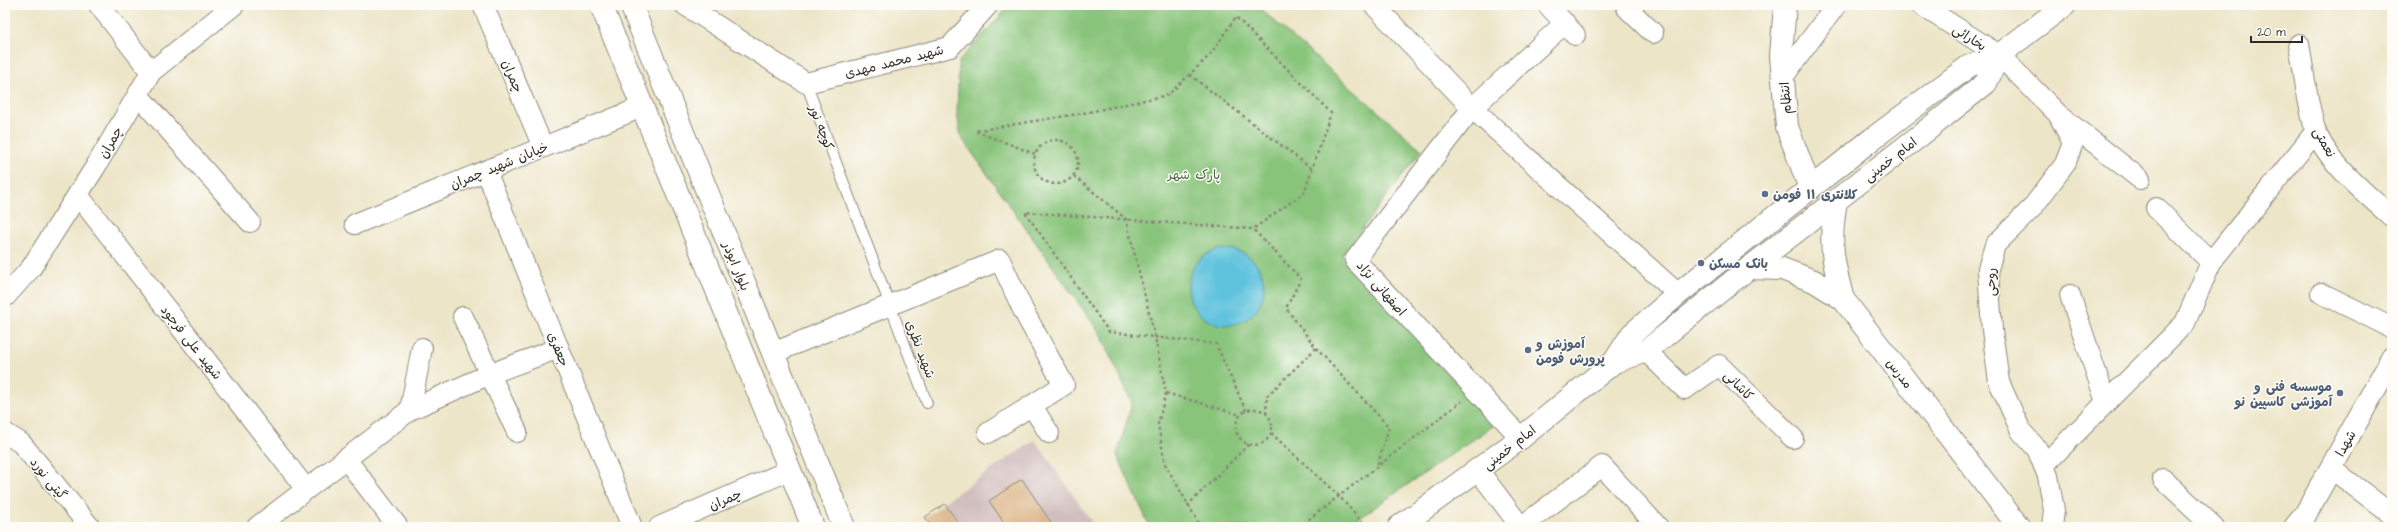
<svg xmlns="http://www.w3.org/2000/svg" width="2397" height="532" viewBox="0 0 2397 532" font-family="'Architects Daughter','Playpen Sans Arabic',sans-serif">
<rect width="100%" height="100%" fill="#fdfcf7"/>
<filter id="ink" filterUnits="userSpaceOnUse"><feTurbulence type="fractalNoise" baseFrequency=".025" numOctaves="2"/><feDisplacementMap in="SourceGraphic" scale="8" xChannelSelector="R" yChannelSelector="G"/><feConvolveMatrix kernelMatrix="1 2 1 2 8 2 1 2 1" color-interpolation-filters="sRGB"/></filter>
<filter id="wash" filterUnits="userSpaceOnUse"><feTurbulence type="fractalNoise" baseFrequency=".012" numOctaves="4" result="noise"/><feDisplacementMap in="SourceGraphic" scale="16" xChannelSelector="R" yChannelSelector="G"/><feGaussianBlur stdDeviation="0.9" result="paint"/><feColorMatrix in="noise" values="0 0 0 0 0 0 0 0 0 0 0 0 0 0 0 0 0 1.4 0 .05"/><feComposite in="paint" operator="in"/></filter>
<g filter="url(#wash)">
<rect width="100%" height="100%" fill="#ede5c8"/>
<polygon fill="#d1bfbf" points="1035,440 1095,527 958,527 941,504"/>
<polygon fill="#88c47a" stroke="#5a7852" points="1010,5 1076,5 1114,8 1131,5 1256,5 1422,150 1342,255 1447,365 1496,424 1346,527 1150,527 1117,455 1132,403 1101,335 961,137 957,114 959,61"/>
<circle fill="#60c3de" stroke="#467784" cx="1226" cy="287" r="38"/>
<g id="blocks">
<g fill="#ddb88d">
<polygon points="1022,479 1054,527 1007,527 989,501"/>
<polygon points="945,504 961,527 932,527 925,517"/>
</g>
</g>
</g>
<g filter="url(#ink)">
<use href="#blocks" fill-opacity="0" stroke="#8c887a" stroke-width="1"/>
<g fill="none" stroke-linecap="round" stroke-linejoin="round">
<g stroke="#8c887a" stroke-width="12">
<polyline id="lane" points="806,83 927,403"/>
</g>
<g stroke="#8c887a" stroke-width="22">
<g id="street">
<polyline points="99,5 151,72"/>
<polyline points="483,5 543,147"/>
<polyline points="685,5 806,83 950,47 988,5"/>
<polyline points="1374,5 1472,108 1678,294"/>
<polyline points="1548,5 1575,35"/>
<polyline points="1629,5 1627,8 1653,33"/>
<polyline points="1921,5 1999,55 2058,114 2073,143 2065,164 2032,208 1995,245 1988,269 1992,330 1999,382 2021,431 2037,449 2048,476 2054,510 2052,527"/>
<path d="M2299,44C2304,72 2307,102 2315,129C2325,160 2368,196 2392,217"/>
<polyline points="1783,77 1836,5"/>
<polyline points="138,95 250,222"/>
<polyline points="2063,118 2140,179"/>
<polyline points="486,171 632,527"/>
<polyline points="78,195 306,489"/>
<polyline points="2156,208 2211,262"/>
<polyline points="355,224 642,107"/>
<polyline points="2321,293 2392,328"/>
<polyline points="2070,295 2106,402"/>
<polyline points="5,297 31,268 96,166 151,72 234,5"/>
<polyline points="463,317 517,432"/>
<polyline points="1646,351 1685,389 1719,365 1793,438"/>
<polyline points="773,353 1000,260 1024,312 1064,385 988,433"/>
<polyline points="1032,406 1049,433"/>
<polyline points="410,410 422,348"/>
<polyline points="5,433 21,443 90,527"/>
<polyline points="1521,438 1355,260 1472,108 1565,23"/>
<polyline points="346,459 398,527"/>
<polyline points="2044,465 2185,323 2211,262 2316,131"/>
<polyline points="2331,468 2392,515"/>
<polyline points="1478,470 1521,527"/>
<polyline points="2163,479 2214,527"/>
<polyline points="257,527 410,410 490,374 559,348"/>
<polyline points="659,527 790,470"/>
<polyline points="1521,527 1602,466 1658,527"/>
</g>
</g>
<g stroke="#8c887a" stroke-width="24">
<g id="secondary">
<polyline points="601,5 813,527"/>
<polyline points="631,5 844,527"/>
<polyline points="1785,5 1781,56 1787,127 1810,188"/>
<path d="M1836,201C1829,241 1832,260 1843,299"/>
<polyline points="1749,268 1782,269 1814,281 1843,299 2019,527"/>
<polyline points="1614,362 1646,351 1749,268 1922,134 1986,83 1999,55"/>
<polyline points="1399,527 1521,438 1614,362 1632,334 1678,294 1872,139 1969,66 1999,55 2065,5"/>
<polyline points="2295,527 2305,515 2392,358"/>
</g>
</g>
<g stroke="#8c887a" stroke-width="2.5" stroke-dasharray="3 3" stroke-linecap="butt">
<polyline points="1190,75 1312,169"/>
<circle cx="1056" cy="162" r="22"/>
<polyline points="1035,154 975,131 1089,112 1168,95 1209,56 1236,17 1331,113 1304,193 1253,229"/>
<polyline points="1074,176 1126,219 1155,337 1166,393 1158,424 1165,464 1201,527"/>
<polyline points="1166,393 1241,415"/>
<circle cx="1254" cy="427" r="18"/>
<polyline points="1246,411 1216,344 1109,332 1025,212 1253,229 1301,279 1286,308 1316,348 1389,427 1377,467"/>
<polyline points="1266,414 1267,396 1316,348"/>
<polyline points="1271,433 1339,496 1366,527"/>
<polyline points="1187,506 1249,444"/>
<polyline points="1299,527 1462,401"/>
</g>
<use href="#lane" stroke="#fff" stroke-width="10"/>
<use href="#street" stroke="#fff" stroke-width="20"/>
<use href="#secondary" stroke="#fff" stroke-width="22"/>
</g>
</g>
<g fill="#5c6f8a" stroke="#fdfcf7" stroke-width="1.5">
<circle cx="1765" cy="194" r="4"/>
<circle cx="1701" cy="263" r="4"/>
<circle cx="1528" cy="350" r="4"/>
<circle cx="2340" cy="393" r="4"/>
</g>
<g text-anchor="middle" stroke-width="3" stroke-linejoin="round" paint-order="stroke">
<g font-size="13" fill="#2b2b2b" stroke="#fdfcf7">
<text transform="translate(1970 37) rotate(33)" y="5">بخارائی</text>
<text transform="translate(894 61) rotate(-14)" y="5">شهید محمد مهدی</text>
<text transform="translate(513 76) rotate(67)" y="5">چمران</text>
<text transform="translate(1785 98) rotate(-94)" y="5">انتظام</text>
<text transform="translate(822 127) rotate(69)" y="5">کوچه نور</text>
<text transform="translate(110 142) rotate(-60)" y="5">چمران</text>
<text transform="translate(2325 142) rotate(61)" y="5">نعمتی</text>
<text transform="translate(1890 159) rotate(-38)" y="5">امام خمینی</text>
<text transform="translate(499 165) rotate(-22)" y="5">خیابان شهید چمران</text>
<text transform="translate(737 266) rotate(68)" y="5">بلوار ابوذر</text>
<text transform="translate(1990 282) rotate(-89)" y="5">روحی</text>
<text transform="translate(1382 288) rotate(49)" y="5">اصفهانی نژاد</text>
<text transform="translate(192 342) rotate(52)" y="5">شهید علی فرجود</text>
<text transform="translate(559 349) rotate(68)" y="5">جعفری</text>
<text transform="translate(921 349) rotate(69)" y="5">شهید نظری</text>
<text transform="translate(1900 373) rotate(52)" y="5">مدرس</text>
<text transform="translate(1739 385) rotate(45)" y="5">کاشانی</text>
<text transform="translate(2345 443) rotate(-61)" y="5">شهدا</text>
<text transform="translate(1509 447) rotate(-38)" y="5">امام خمینی</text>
<text transform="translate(49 478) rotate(51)" y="5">گیتی نورد</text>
<text transform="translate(725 499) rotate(-23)" y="5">چمران</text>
</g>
<g font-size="13" fill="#4c6147" stroke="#fdfcf7">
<text x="1194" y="179">پارک شهر</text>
</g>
<g font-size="13" font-weight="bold" fill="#4e5e75" stroke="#fdfcf7" text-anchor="start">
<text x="1773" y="199">کلانتری ۱۱ فومن</text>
<text x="1709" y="268">بانک مسکن</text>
<text x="1536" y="348">آموزش و<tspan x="1536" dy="15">پرورش فومن</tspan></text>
<text x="2332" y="391" text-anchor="end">موسسه فنی و<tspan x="2332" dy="15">آموزشی کاسپین نو</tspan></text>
</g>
</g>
<rect width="2397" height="532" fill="none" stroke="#fdfcf7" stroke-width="20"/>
<path d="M2251 36v6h51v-6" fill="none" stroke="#2b2b2b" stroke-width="2"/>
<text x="2257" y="36" font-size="12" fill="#2b2b2b" stroke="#fdfcf7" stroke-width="3" paint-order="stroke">20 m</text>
</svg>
